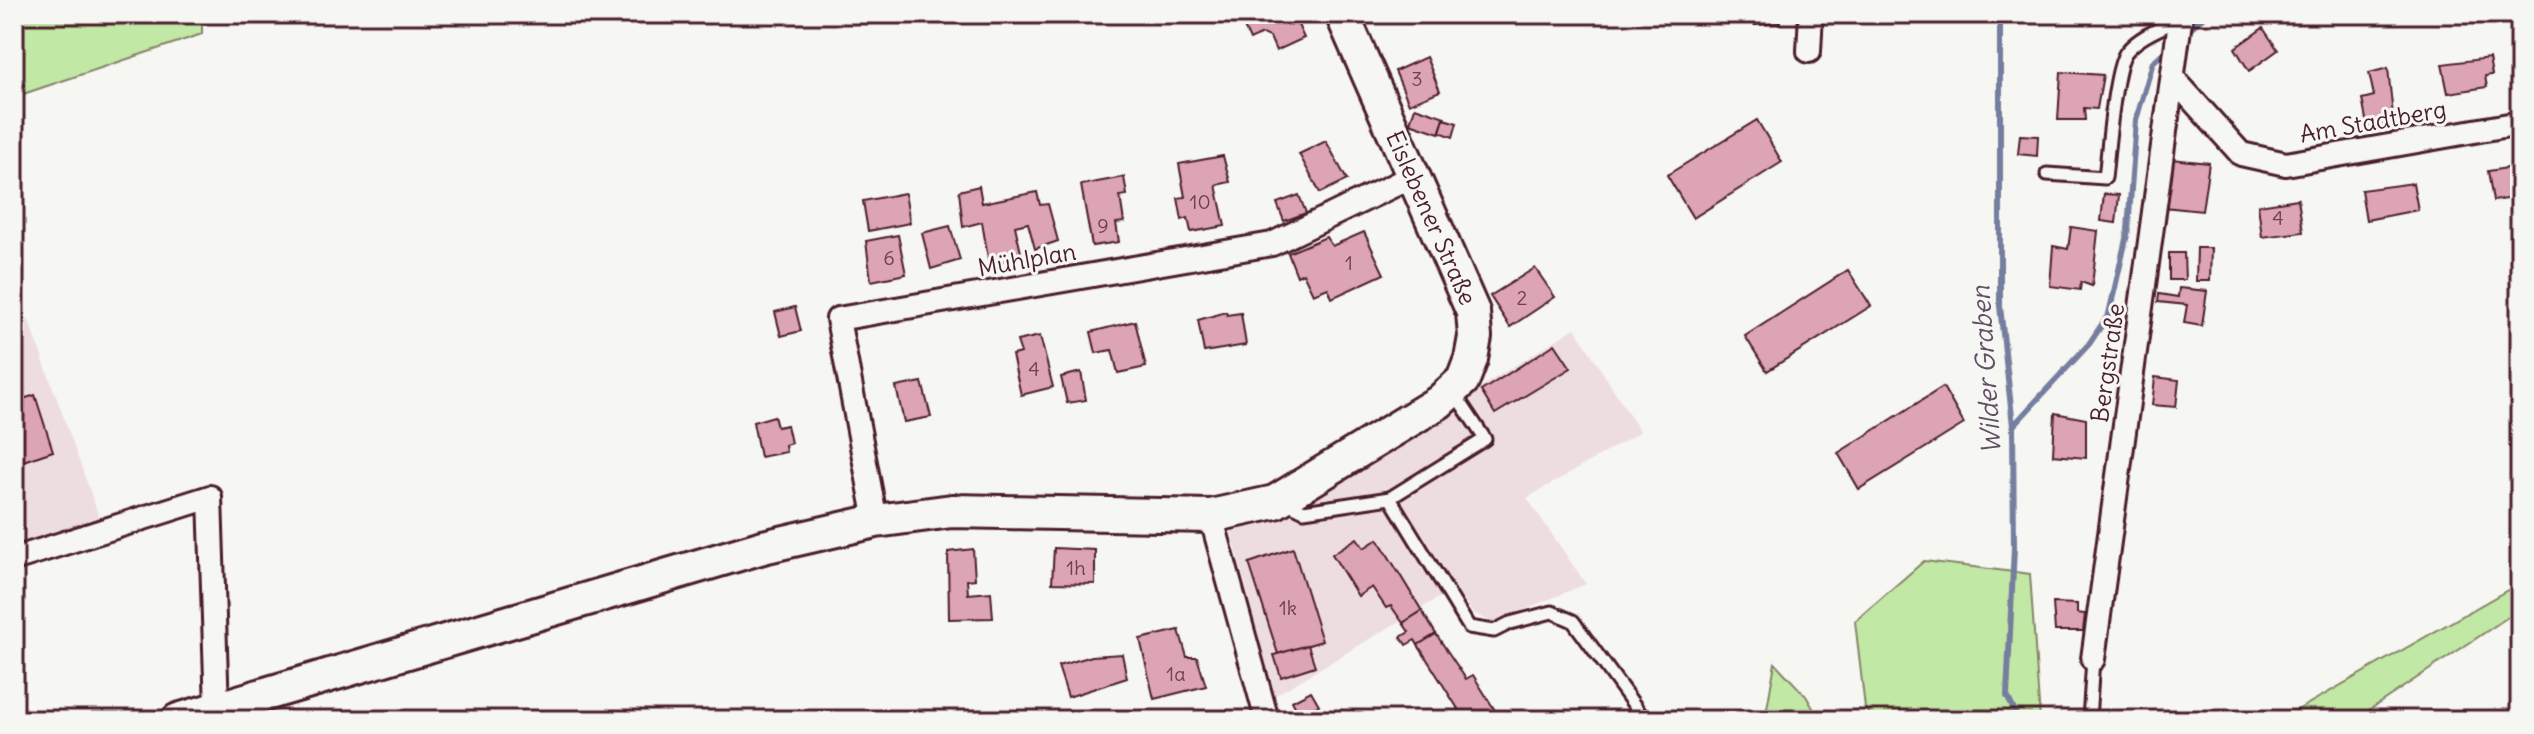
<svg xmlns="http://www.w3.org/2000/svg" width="2534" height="734" viewBox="0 0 2534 734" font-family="Delius,sans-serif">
<rect width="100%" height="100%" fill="#f6f6f2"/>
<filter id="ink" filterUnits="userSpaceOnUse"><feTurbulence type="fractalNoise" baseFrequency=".0125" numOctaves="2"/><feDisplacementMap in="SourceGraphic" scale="16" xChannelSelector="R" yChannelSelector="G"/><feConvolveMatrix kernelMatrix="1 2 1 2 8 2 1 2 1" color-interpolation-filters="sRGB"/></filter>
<g filter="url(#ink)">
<g fill="#eedde0">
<polygon points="28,318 101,522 14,550 14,323"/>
<polygon points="1575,328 1640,432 1527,498 1586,584 1492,623 1472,612 1455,588 1274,696 1230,526 1278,514"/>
</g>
<g fill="#c1e8a4" stroke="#868468" stroke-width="2">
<polygon points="14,14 202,14 202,34 14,97"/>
<polygon points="1924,561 2030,574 2040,720 1875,720 1865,708 1855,621"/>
<polygon points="2520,583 2520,609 2354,720 2280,720"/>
<polygon points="1775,663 1806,696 1820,720 1765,720"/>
</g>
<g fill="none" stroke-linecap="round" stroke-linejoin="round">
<g stroke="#757e9e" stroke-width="6">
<polyline points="2000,14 2000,306 2013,426 2014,547 2007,696 2019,720"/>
<polyline points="2185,33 2206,14"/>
<polyline points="2013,426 2089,344 2109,314 2128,230 2136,120 2153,62 2171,46"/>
</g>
</g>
<g fill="#dda4b6" stroke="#4a1f2b" stroke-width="2">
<polygon points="1238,14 1293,14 1304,38 1276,51 1270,37 1262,34 1250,40"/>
<polygon points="1754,14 1779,14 1780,23 1755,25"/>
<polygon points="2263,28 2278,50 2249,71 2235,48"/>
<polygon points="1426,57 1440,91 1409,104 1395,71"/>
<polygon points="2489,58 2492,75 2485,76 2487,87 2448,93 2442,64"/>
<polygon points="2388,68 2394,125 2368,130 2362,99 2374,96 2369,73"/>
<polygon points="2061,72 2103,75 2097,109 2084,108 2085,120 2058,120"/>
<polygon points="1415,107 1445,117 1439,133 1410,123"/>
<polygon points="1444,119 1457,123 1453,137 1440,132"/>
<polygon points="1757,120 1782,162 1693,218 1667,175"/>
<polygon points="2020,135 2038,136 2037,156 2018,154"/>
<polygon points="1326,141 1347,180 1320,193 1299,154"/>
<polygon points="1223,156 1230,182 1216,185 1225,226 1191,232 1188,218 1182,220 1178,198 1185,197 1179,164"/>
<polygon points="2171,159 2209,163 2202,211 2164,207"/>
<polygon points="2520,166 2520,197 2493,201 2488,171"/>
<polygon points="1124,177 1127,195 1120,196 1124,222 1116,223 1119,242 1092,246 1081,185"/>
<polygon points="2413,183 2418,210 2366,220 2361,190"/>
<polygon points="979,186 982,203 1037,192 1040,205 1048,204 1058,241 1035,249 1028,223 1015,226 1022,257 989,264 982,222 963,227 959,191"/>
<polygon points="905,193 910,223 868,231 863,201"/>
<polygon points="2104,194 2119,195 2116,223 2101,221"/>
<polygon points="1299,195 1306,213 1284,221 1277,203"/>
<polygon points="2298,199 2303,232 2262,237 2258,205"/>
<polygon points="950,226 960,260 931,269 922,233"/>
<polygon points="2071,227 2098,231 2092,286 2081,282 2080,290 2050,286 2053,246 2068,249"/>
<polygon points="1364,232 1384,274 1332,298 1328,288 1313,294 1303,273 1297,276 1288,253 1326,237 1332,246"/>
<polygon points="898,235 906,274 871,281 866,241"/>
<polygon points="2197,248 2211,248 2210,281 2196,281"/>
<polygon points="2169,253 2184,253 2185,280 2169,280"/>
<polygon points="1535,268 1555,297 1510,327 1490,296"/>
<polygon points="1848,270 1871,306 1767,371 1745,336"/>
<polygon points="2179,288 2207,291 2202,326 2184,323 2187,305 2158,302 2159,294 2178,297"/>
<polygon points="795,307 801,331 781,336 775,312"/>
<polygon points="1226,312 1227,315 1241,313 1246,345 1204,352 1198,320"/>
<polygon points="1135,321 1146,367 1118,373 1112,350 1096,353 1091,332"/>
<polygon points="1040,336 1053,387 1021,395 1012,355 1021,353 1017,341"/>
<polygon points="1555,344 1571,368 1495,414 1481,391"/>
<polygon points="14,346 24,377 17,379 14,370"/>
<polygon points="1081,372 1086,400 1067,403 1061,377"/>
<polygon points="2155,377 2179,380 2176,407 2152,405"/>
<polygon points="922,382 931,417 904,422 896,387"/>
<polygon points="1943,387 1964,424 1859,489 1838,453"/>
<polygon points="35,395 53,451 14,464 14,402"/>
<polygon points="2055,413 2086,419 2086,458 2053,455"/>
<polygon points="774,416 777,427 787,425 791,443 785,445 786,452 760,457 753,422"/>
<polygon points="1357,538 1364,548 1378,539 1422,611 1403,623 1391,606 1386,608 1372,587 1358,596 1332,554"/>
<polygon points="1054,548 1095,550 1095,584 1052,583"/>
<polygon points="1293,548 1322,641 1278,654 1249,563"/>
<polygon points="973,549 975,579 967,580 968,594 991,592 993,618 949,619 948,552"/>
<polygon points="2053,603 2077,604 2077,613 2085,614 2083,631 2055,631"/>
<polygon points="1422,611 1436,634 1418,645 1415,640 1406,645 1401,637 1409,632 1403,623"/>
<polygon points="1179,630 1187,657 1197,657 1206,686 1154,699 1140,639"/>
<polygon points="1436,634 1466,679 1473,675 1501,720 1465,720 1418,645"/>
<polygon points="1308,645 1315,666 1281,677 1274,655"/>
<polygon points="1122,654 1127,678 1068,697 1058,666 1092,656"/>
<polygon points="1311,691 1319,705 1300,716 1292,701"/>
</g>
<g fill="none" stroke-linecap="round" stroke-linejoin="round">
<g stroke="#4a1f2b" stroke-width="17">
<g id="service">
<path d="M2047,174L2105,178C2108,154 2114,65 2127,51C2141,35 2162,28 2180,19"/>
<polyline points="14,391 17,389"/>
<polyline points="1455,394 1485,439 1390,498 1469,627 1494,631 1510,623 1552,612 1573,621 1645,720"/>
<polyline points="1286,502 1304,511 1390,498"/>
<polyline points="2089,720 2093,659"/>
</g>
</g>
<g stroke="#4a1f2b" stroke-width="28">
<g id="minor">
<polyline points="1809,51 1811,14"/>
<polyline points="2173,78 2241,154 2286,164 2520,123"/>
<polyline points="1211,516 1267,720"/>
<polyline points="876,521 838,319 1272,244 1413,176"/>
<polyline points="14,559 210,497 217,709"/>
<polyline points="2093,659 2181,14"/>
</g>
</g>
<g stroke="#4a1f2b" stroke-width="38">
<polyline id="secondary" points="178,720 763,547 876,521 952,511 1211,516 1275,502 1439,402 1463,380 1471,359 1475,337 1473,312 1342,14"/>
</g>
<use href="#service" stroke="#f6f6f2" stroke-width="11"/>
<use href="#minor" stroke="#f6f6f2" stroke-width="22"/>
<use href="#secondary" stroke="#f6f6f2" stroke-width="32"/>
</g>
</g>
<g text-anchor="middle" stroke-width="6" stroke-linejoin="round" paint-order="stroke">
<g font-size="20" fill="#6f404e">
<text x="1417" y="86">3</text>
<text x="1200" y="209">10</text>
<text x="2278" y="225">4</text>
<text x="1103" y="233">9</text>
<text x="889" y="265">6</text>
<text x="1349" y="270">1</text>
<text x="1522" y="305">2</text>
<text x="1034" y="376">4</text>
<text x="1076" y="575">1h</text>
<text x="1288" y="615">1k</text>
<text x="1176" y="681">1a</text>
</g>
<g font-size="24" fill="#4a1f2b" stroke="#f6f6f2">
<text transform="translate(2373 122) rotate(-10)" y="8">Am Stadtberg</text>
<text transform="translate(1431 218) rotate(66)" y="8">Eislebener Straße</text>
<text transform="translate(1027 260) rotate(-10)" y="8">Mühlplan</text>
<text transform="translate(2108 363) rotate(-82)" y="8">Bergstraße</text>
</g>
<g font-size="26" font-style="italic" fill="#5f4e64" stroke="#f6f6f2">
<text transform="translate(1986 370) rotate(-94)" y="9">Wilder Graben</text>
</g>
</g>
<rect width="2534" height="734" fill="none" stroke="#f6f6f2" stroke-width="48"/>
<rect x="24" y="24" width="2486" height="686" fill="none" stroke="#4a1f2b" stroke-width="3" filter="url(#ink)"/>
</svg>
